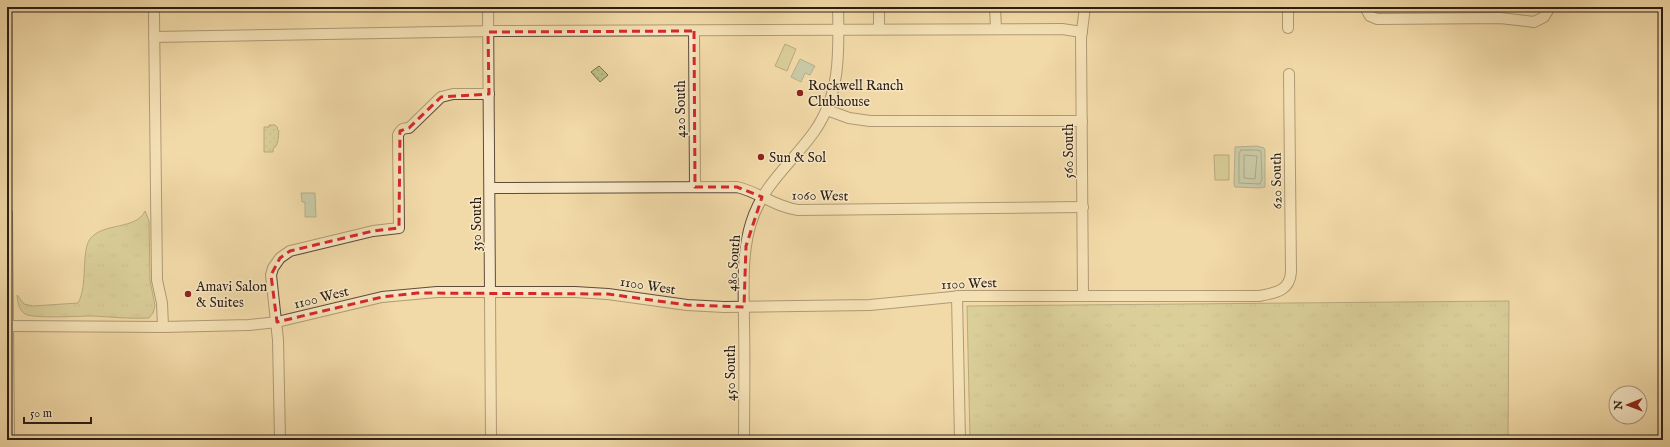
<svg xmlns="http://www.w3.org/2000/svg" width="1670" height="447" viewBox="0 0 1670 447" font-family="'IM FELL English',serif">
<defs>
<pattern id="grass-tufts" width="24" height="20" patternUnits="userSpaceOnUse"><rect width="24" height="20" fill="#bcbf87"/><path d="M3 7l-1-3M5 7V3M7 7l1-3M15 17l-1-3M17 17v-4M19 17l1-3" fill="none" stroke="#a2a474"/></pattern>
<pattern id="park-dots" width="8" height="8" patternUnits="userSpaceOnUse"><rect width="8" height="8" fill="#bcbf87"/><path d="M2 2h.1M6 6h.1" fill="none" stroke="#a2a474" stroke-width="1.8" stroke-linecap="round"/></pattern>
</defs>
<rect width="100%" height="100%" fill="#f2daa8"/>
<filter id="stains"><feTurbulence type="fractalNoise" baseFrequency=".005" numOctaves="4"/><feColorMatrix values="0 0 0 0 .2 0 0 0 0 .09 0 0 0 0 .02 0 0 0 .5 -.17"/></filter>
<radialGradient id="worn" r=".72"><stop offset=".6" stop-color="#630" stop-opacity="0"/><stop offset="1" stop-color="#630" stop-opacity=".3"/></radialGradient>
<g fill="url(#grass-tufts)" stroke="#746e4e">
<path d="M145,211L149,221L150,280L155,306L153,313L149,318C130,319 112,317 93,316C80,316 34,319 25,314C18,309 18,302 17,295L24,304L33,306L78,303C88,286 81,251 90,239C103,222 137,230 145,211Z"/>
<polygon points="1509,301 1508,440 970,440 967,306"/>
</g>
<g fill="url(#park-dots)" stroke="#746e4e">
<polygon points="599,66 608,75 600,82 591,72"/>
<path d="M269,125H275L278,128L277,129L279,131C278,137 279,145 273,149V152H264V127H269Z"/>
</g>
<g fill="#bcbf87" stroke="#746e4e">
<polygon points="785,44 796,49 787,71 775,66"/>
<polygon points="1214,155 1229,155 1229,180 1215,180"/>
</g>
<g fill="#9bbaac" stroke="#6e7b6f">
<polygon points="800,59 815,66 810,75 805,73 801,82 791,77"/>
<polygon points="1257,146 1264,148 1265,151 1265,187 1259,188 1235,187 1234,183 1235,147"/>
<polygon points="301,193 315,193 316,217 305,217 305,202 302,202"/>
</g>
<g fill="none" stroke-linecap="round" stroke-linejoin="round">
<g stroke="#636c60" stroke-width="1">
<polygon points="1241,150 1257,150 1261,151 1262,179 1260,184 1239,183 1239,155"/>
<polygon points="1245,155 1257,156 1255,179 1244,178 1244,157"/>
</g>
<g stroke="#5d4c39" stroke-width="12">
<g id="minor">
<polyline points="488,7 491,440"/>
<polyline points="879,7 879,29"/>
<polyline points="995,7 996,29"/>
<polyline points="1288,7 1288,28"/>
<polyline points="1365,7 1370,16 1377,19 1500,18 1534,22 1544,17 1550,7"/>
<polyline points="154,14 157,280 162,303 163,327"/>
<polyline points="694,31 695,187"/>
<polyline points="154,37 498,31 1062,29 1082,32"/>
<polyline points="827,110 849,118 870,121 1082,121"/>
<path d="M490,188L737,187C759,192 775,207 798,210L1083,207"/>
<polyline points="7,213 9,440"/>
<polyline points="957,296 960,440"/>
<polyline points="1083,296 1081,38 1085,7"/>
<path d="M8,326L163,327L249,325L277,322L382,297L437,292H575L608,294L687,305L724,307L870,305L962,296H1259C1275,293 1290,291 1291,272L1289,74"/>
<path d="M280,440L278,340L271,275L273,268L280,258L290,251L373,231L399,228L398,135C401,129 403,128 409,128L441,97L453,94H489"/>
<path d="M744,440C744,402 745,363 744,325C744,292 741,255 751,223C763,184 791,164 814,132C841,94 839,51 838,7"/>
</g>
</g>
<use href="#minor" stroke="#f7e7c6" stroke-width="10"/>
</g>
<path d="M0 0H1670V447H0ZM694,31L695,187H737L762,197L746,246L744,307L687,305L608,294L417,293L382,297L277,322L271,275L280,258L290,251L373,231L399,228L400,131L409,128L441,97L489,94L488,32Z" fill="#f2daa8" fill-opacity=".55" fill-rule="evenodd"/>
<path fill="none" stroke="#d62828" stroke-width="3" stroke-dasharray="8 5" stroke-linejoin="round" d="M694,31L695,187H737L762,197L746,246L744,307L687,305L608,294L417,293L382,297L277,322L271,275L280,258L290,251L373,231L399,228L400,131L409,128L441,97L489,94L488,32Z"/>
<g fill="#8f2418" stroke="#f7e7c6" stroke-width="1.5">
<circle cx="800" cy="93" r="4"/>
<circle cx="761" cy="157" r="4"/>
<circle cx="188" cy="294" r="4"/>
</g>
<g text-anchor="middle" stroke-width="3" stroke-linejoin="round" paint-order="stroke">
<g font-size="14" fill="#2b1d14" stroke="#f7e7c6" text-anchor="start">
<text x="808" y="90">Rockwell Ranch<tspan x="808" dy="16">Clubhouse</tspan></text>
<text x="769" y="162">Sun &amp; Sol</text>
<text x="196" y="291">Amavi Salon<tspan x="196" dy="16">&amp; Suites</tspan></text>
</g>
<g font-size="14" fill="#2b1d14" stroke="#f7e7c6">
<text transform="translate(680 109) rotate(-90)" y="5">420 South</text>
<text transform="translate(1068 151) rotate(-90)" y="5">560 South</text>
<text transform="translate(1276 181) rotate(-91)" y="5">620 South</text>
<text transform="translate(820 195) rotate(1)" y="5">1060 West</text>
<text transform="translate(476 224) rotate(-90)" y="5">350 South</text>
<text transform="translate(733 263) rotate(-86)" y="5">480 South</text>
<text transform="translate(969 283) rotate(-2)" y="5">1100 West</text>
<text transform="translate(648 285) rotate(9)" y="5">1100 West</text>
<text transform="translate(321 297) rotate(-14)" y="5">1100 West</text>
<text transform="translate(730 373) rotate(-90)" y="5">450 South</text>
</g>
</g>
<rect width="1670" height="447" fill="none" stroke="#f2daa8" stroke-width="24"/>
<rect x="8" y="8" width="1654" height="431" fill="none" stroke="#2b1d14" stroke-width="2"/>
<rect x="12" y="12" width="1646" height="423" fill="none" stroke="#2b1d14"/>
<g transform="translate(1628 405) rotate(269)"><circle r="19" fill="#f7e7c6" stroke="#a5967f"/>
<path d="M0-3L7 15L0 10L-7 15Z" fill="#8f2418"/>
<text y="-6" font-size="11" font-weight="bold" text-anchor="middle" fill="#2b1d14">N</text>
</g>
<path d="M24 417v6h67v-6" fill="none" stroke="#2b1d14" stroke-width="2"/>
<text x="30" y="417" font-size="12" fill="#2b1d14" stroke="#f7e7c6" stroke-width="3" paint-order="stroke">50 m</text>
<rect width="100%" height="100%" filter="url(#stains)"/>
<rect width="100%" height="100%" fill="url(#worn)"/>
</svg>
